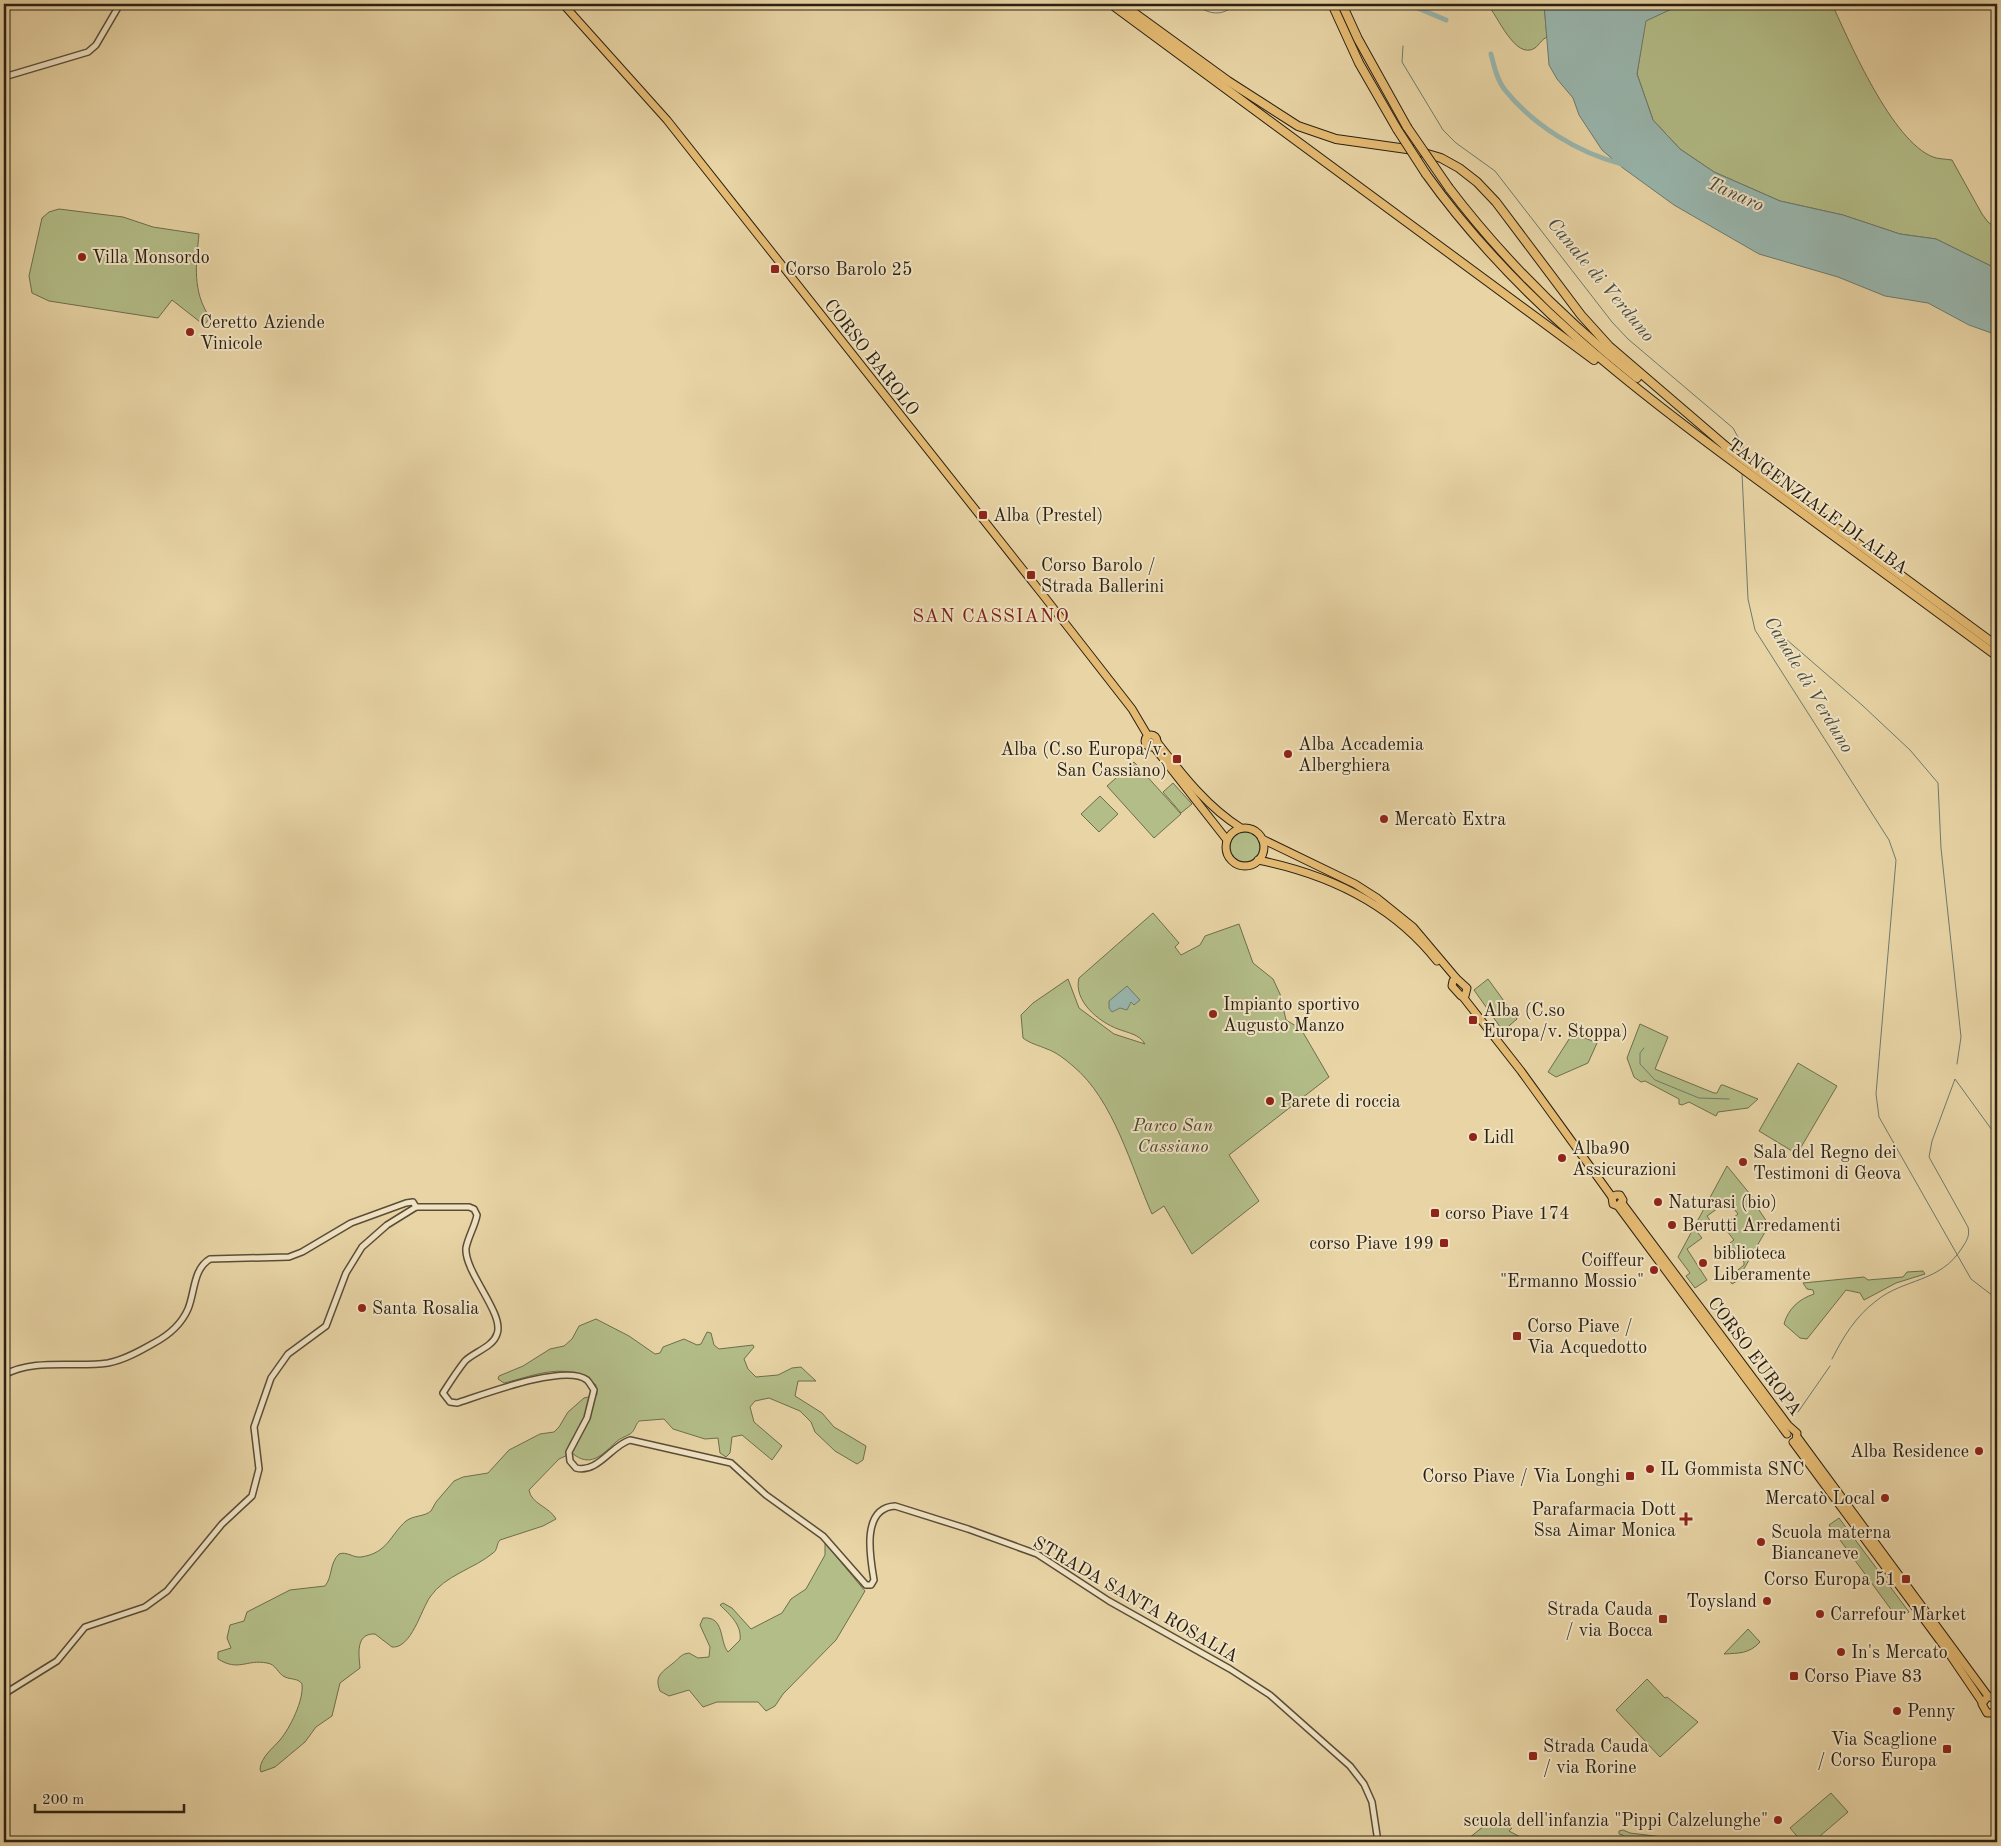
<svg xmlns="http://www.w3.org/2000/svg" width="2001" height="1846" viewBox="0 0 2001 1846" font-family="'Old Standard TT',serif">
<rect width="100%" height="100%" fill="#e8d4a5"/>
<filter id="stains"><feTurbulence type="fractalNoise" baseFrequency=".004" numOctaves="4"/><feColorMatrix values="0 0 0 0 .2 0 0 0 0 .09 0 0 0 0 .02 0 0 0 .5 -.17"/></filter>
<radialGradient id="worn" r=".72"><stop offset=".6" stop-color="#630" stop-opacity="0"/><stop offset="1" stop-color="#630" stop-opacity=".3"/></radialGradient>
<g fill="#b3bd88" stroke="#6e6e4d">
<path d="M1487,4H1544L1547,37C1541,40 1540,44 1535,48C1515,61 1497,14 1487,4Z"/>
<path d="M1682,4H1832C1850,43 1892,141 1933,157C1938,159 1946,159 1952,160L1982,214L1988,222L1997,229V269L1936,239L1900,234L1843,215L1780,201L1714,172L1680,149L1653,120L1637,74L1645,21Z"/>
<path d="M59,209L123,217L153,227L199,234C196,265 192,291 210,318L204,325L172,300L158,318L49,301L32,293L29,276L42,218L49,212Z"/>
<polygon points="1134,762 1181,814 1154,838 1107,786"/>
<polygon points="1173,783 1192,804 1181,813 1163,792"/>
<polygon points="1100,796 1118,814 1099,832 1081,814"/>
<circle cx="1245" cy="847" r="15"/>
<path d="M1153,913L1179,943L1175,947L1181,955L1200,945L1205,936L1239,924L1253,963L1273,979L1280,994L1286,1020L1301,1029L1329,1077L1229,1155L1259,1201L1192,1254L1164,1206L1152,1214C1131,1167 1114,1100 1073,1066C1066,1060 1056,1052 1047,1049C1038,1045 1031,1044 1023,1038L1021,1015L1033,1003L1068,979L1079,1008L1114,1034L1145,1044C1139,1034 1128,1033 1118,1029C1099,1022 1073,1001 1079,978Z"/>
<polygon points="1488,979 1517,1019 1503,1031 1474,990"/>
<polygon points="1640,1024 1668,1037 1655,1069 1714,1093 1717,1093 1721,1085 1723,1085 1758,1099 1748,1108 1718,1112 1716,1116 1689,1102 1682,1105 1679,1104 1679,1099 1645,1081 1641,1082 1634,1077 1627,1058"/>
<polygon points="1573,1033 1597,1043 1588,1063 1556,1077 1548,1072"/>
<polygon points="1798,1063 1837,1086 1797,1154 1759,1131"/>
<polygon points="1727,1166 1759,1205 1759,1210 1769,1225 1737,1281 1732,1284 1728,1278 1744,1265 1744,1262 1735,1252 1722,1259 1718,1252 1734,1240 1723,1226 1738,1214 1728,1201 1707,1216 1711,1222 1698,1233 1702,1238 1687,1249 1707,1280 1695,1288 1686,1276 1690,1273 1678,1257"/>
<path d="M1923,1271L1925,1274L1896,1283L1864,1300L1860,1293L1846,1290L1807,1339L1800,1338L1784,1324C1788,1309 1799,1299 1814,1294L1813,1290L1807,1289L1803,1283L1864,1277L1868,1280L1903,1277L1907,1272Z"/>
<path d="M596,1319L629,1336L655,1354L660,1353L663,1347L684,1339L697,1345L701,1344L707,1332L711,1333L714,1345L719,1349L753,1345L754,1347L744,1359L748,1369L756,1377L778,1375L792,1368L801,1367L816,1381H798L795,1396L822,1413L834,1427L866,1446L863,1460L857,1464L835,1451L815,1432L811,1422L800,1411L769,1398L755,1401L750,1407L754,1422L782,1446L772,1460L742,1435L732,1437L730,1453L726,1457L720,1453L718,1438L705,1439L673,1429L664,1419L639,1421C635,1425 635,1431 630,1434C625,1437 620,1438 616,1442C601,1456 590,1468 572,1453L559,1459L529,1490C531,1504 550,1507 556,1519L543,1526L500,1540C496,1544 498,1550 493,1553C474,1569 445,1575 430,1597C421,1610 411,1649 392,1647L375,1634C355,1633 359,1655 360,1668L340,1683L332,1716L316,1727L305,1742L275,1767L261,1772L260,1769C261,1757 273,1748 280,1740C290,1728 304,1700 302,1684C298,1678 292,1680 285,1677C278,1674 276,1664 267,1663C246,1659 239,1672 218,1659V1652L231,1648L227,1638L230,1625L244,1621L247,1612L290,1590L325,1586C333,1576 329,1564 339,1554C347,1551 353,1558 361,1557C388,1553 390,1535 406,1521C414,1515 424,1517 431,1511L436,1502L454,1481L463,1477L488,1473L509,1450L540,1434L554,1432L559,1427L568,1412L584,1398L597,1395L596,1385C568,1360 537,1375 504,1383L498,1379L499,1376L523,1366L550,1349L564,1346L572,1339L579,1326Z"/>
<polygon points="1839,1518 1909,1612 1898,1619 1829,1525"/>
<path d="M825,1543L865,1591L836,1640L783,1694L775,1706L766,1711L758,1702H717L703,1707L689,1690L669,1696L660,1691C654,1676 662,1672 672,1664C679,1659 680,1654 689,1653L698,1658L709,1657L710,1647L700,1625L703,1618C725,1616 719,1641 728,1652L740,1640C742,1625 730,1615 720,1605L723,1603L732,1608L751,1629L782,1613L791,1599L806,1589L825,1555Z"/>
<path d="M1748,1629L1760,1642C1749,1654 1739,1653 1724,1654Z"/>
<polygon points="1647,1679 1665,1698 1667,1697 1698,1722 1660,1757 1616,1710"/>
<polygon points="1831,1793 1848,1812 1813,1842 1802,1842 1790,1828"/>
<polygon points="1494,1818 1512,1828 1509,1831 1530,1842 1464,1842"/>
<polygon points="1623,1830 1630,1833 1671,1838 1670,1842 1622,1842 1623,1835 1619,1834 1619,1831"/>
</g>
<g fill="#99b7af" stroke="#6d7b70">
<polygon points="1544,4 1682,4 1646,21 1637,74 1653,120 1680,149 1714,172 1780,201 1843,215 1900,234 1936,239 1997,269 1997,335 1969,325 1928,303 1885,296 1838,277 1759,254 1674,205 1623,168 1602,150 1579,115 1573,98 1557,79 1549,65"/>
<polygon points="1127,986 1140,1000 1134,1005 1131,1002 1127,1010 1120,1008 1112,1012 1109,1008 1109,1001"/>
</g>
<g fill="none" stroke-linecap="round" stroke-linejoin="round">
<g stroke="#6d7b70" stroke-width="1">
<path d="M1195,4C1209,15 1222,17 1236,4"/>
<polyline points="1403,46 1402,62 1443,130 1456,143 1495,171 1612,322 1628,339 1733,428 1743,446 1743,454"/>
<polyline points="1742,473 1748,599 1755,630 1889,840 1896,860 1876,1094 1879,1117 1971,1279 1997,1299"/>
<polyline points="1765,625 1779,633 1862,705 1910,750 1938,783 1941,848 1961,1037 1957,1064"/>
<polyline points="1644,1048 1640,1053 1640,1064 1655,1080 1699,1098 1729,1099"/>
<path d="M1832,1359C1843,1337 1856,1316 1876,1301C1904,1278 1940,1283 1962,1248C1967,1240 1970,1236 1968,1227L1929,1157L1932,1141L1955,1079L1997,1137"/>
<polyline points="1798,1412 1830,1366"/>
</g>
<g stroke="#99b7af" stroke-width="5">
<polyline points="1408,4 1446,20"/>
<path d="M1491,54C1494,66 1497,80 1505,90C1533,125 1578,153 1622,164"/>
</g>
<g stroke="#5a4d37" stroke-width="8">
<g id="minor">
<polyline points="4,77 88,52 96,45 120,4"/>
<path d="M4,1375C35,1358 74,1368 108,1363C124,1360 140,1351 154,1343C169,1335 181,1325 188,1309C195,1292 193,1269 210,1259L289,1257L302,1252L351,1223L406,1203L413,1202L416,1207"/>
<path d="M4,1694L57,1661L85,1627L145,1607L167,1591L222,1524L252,1496L259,1469L254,1427L271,1378L288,1354L326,1326L346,1273L362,1247L387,1225L416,1207H469L474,1209L477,1215C475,1226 468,1237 466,1248C464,1272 505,1314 497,1334C493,1347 474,1352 465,1361C457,1371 450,1382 443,1393L450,1402L457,1403C482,1395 565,1363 587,1380C589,1382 592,1387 594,1390L587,1418L569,1452L570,1461L576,1468C597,1474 612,1445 630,1440L731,1463L766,1495L823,1536L866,1585H871L874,1580C870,1557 861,1508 895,1506L968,1529L1037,1554L1109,1601L1230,1669L1270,1695L1350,1766L1364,1784L1372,1802L1378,1842"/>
</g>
</g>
<g stroke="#2a2012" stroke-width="9">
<g id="major">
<polyline points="563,4 667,120 1043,595 1132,709 1148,736"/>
<circle cx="1151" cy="741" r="6"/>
<path d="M1157,742C1182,774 1207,807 1241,828"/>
<polyline points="1154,747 1227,840"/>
<circle cx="1245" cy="847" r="19"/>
<polyline points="1262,839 1355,884 1377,898 1413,927 1456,978"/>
<path d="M1258,860C1328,874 1392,904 1437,961"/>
<polygon points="1456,978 1467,988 1465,996 1461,996 1452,986 1453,981"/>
<polyline points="1463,997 1521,1071 1612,1197"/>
<polyline points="1622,1203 1788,1425 1797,1433 1796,1440"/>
<polyline points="1618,1206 1623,1200 1620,1195 1616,1195 1612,1197 1613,1204 1618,1206 1787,1434"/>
<polyline points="1798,1438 1988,1696"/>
<polyline points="1793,1442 1946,1649 1982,1702"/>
<polyline points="1997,1700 1988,1696 1982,1704 1987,1713 1992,1713 1997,1709"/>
</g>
</g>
<g stroke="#2a2012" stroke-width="10">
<g id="highway">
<polyline points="1111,4 1594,360"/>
<polyline points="1122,4 1228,81 1298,126 1336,139 1414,150 1441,158 1459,168 1477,182 1496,202 1581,315 1609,346 1729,449"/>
<polyline points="1332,4 1359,63 1397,129"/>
<polyline points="1342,4 1358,39 1407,127"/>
<path d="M1426,174C1514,297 1631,387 1751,475C1833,536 1915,596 1997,656"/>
<path d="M1449,188C1503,259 1567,322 1637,378"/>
<polyline points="1725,446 1997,646"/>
</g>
</g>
<use href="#minor" stroke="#f0e3c4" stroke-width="5"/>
<use href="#major" stroke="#e4ba72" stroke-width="7"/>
<use href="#highway" stroke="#e4ba72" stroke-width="8"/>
<g stroke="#2a2012" stroke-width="10" stroke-linecap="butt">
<g id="highway-bridge">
<polyline points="1407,127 1449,188"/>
<polyline points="1397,129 1426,174"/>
</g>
</g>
<use href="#highway-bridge" stroke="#e4ba72" stroke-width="8"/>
</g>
<g fill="#8f2418" stroke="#f0e3c4" stroke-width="2">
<circle cx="82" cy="257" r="5"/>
<rect x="770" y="264" width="10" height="10" rx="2.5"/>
<circle cx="190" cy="332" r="5"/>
<rect x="978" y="510" width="10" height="10" rx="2.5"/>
<rect x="1026" y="570" width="10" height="10" rx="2.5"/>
<circle cx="1288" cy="754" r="5"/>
<rect x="1172" y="754" width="10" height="10" rx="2.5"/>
<circle cx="1384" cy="819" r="5"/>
<circle cx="1213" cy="1014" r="5"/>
<rect x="1468" y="1015" width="10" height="10" rx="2.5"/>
<circle cx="1270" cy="1101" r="5"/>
<circle cx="1473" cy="1137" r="5"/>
<circle cx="1562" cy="1158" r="5"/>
<circle cx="1743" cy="1162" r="5"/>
<circle cx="1658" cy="1202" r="5"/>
<rect x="1430" y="1208" width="10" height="10" rx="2.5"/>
<circle cx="1672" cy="1225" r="5"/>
<rect x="1439" y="1238" width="10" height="10" rx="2.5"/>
<circle cx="1703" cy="1263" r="5"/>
<circle cx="1654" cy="1270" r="5"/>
<circle cx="362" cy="1308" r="5"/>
<rect x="1512" y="1331" width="10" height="10" rx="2.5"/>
<circle cx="1979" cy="1451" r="5"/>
<circle cx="1650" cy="1469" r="5"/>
<rect x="1625" y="1471" width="10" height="10" rx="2.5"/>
<circle cx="1885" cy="1498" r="5"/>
<path d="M1683.5 1511.5h5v5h5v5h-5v5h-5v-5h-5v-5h5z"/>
<circle cx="1761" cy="1542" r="5"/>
<rect x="1901" y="1574" width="10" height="10" rx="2.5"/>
<circle cx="1767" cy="1601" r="5"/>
<circle cx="1820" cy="1614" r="5"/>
<rect x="1658" y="1614" width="10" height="10" rx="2.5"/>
<circle cx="1841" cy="1652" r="5"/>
<rect x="1789" y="1671" width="10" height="10" rx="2.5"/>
<circle cx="1897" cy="1711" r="5"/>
<rect x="1942" y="1744" width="10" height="10" rx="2.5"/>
<rect x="1528" y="1751" width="10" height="10" rx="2.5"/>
<circle cx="1778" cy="1820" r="5"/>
</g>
<g text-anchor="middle" stroke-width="4" stroke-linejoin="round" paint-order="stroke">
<g font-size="18" fill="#2a2012" stroke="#f0e3c4" text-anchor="start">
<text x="92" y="263">Villa Monsordo</text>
<text x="785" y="275">Corso Barolo 25</text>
<text x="200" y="328">Ceretto Aziende<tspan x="200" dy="21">Vinicole</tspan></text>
<text x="993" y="521">Alba (Prestel)</text>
<text x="1041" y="571">Corso Barolo /<tspan x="1041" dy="21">Strada Ballerini</tspan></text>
<text x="1298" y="750">Alba Accademia<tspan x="1298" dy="21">Alberghiera</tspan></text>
<text x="1167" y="755" text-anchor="end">Alba (C.so Europa/v.<tspan x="1167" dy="21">San Cassiano)</tspan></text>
<text x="1394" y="825">Mercatò Extra</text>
<text x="1223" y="1010">Impianto sportivo<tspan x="1223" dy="21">Augusto Manzo</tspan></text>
<text x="1483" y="1016">Alba (C.so<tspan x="1483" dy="21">Europa/v. Stoppa)</tspan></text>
<text x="1280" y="1107">Parete di roccia</text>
<text x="1483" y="1143">Lidl</text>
<text x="1572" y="1154">Alba90<tspan x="1572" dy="21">Assicurazioni</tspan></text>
<text x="1753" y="1158">Sala del Regno dei<tspan x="1753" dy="21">Testimoni di Geova</tspan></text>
<text x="1668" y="1208">Naturasi (bio)</text>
<text x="1445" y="1219">corso Piave 174</text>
<text x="1682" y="1231">Berutti Arredamenti</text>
<text x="1434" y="1249" text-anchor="end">corso Piave 199</text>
<text x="1713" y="1259">biblioteca<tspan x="1713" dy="21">Liberamente</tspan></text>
<text x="1644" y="1266" text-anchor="end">Coiffeur<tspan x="1644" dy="21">"Ermanno Mossio"</tspan></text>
<text x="372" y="1314">Santa Rosalia</text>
<text x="1527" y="1332">Corso Piave /<tspan x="1527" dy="21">Via Acquedotto</tspan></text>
<text x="1969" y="1457" text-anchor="end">Alba Residence</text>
<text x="1660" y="1475">IL Gommista SNC</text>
<text x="1620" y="1482" text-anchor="end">Corso Piave / Via Longhi</text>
<text x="1875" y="1504" text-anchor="end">Mercatò Local</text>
<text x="1676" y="1515" text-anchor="end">Parafarmacia Dott<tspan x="1676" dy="21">Ssa Aimar Monica</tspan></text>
<text x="1771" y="1538">Scuola materna<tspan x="1771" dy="21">Biancaneve</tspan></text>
<text x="1896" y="1585" text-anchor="end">Corso Europa 51</text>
<text x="1757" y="1607" text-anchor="end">Toysland</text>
<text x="1653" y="1615" text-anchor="end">Strada Cauda<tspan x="1653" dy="21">/ via Bocca</tspan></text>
<text x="1830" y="1620">Carrefour Market</text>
<text x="1851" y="1658">In's Mercato</text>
<text x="1804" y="1682">Corso Piave 83</text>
<text x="1907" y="1717">Penny</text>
<text x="1937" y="1745" text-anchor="end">Via Scaglione<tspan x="1937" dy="21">/ Corso Europa</tspan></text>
<text x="1543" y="1752">Strada Cauda<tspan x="1543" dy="21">/ via Rorine</tspan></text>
<text x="1768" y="1826" text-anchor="end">scuola dell'infanzia "Pippi Calzelunghe"</text>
</g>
<g font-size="18" fill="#2a2012" stroke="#f0e3c4">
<text transform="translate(872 357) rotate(52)" y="6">CORSO BAROLO</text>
<text transform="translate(1818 506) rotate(36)" y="6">TANGENZIALE DI ALBA</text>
<text transform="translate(1755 1356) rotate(53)" y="6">CORSO EUROPA</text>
<text transform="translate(1136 1599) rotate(30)" y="6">STRADA SANTA ROSALIA</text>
</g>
<g font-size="18" font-style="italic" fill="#4c4730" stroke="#f0e3c4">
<text x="1173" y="1131">Parco San<tspan x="1173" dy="21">Cassiano</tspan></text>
</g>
<g font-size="19" font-style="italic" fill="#4b4d41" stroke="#f0e3c4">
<text transform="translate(1736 193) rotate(24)" y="7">Tanaro</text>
<text transform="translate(1602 279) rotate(50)" y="7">Canale di Verduno</text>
<text transform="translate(1810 684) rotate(59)" y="7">Canale di Verduno</text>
</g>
<g font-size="19" letter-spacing="1" fill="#7a1f14" stroke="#f0e3c4">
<text x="991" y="622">SAN CASSIANO</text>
</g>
</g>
<rect width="2001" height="1846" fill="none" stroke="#e8d4a5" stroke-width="20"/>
<rect x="5" y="5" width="1991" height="1836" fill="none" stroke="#2a2012" stroke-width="2.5"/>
<rect x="10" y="10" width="1981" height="1826" fill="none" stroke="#2a2012"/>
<path d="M35 1804v8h149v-8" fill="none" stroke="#2a2012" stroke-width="2.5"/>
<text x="42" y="1804" font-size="15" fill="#2a2012" stroke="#f0e3c4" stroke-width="4" paint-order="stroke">200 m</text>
<rect width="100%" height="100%" filter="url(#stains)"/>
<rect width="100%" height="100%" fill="url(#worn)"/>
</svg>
